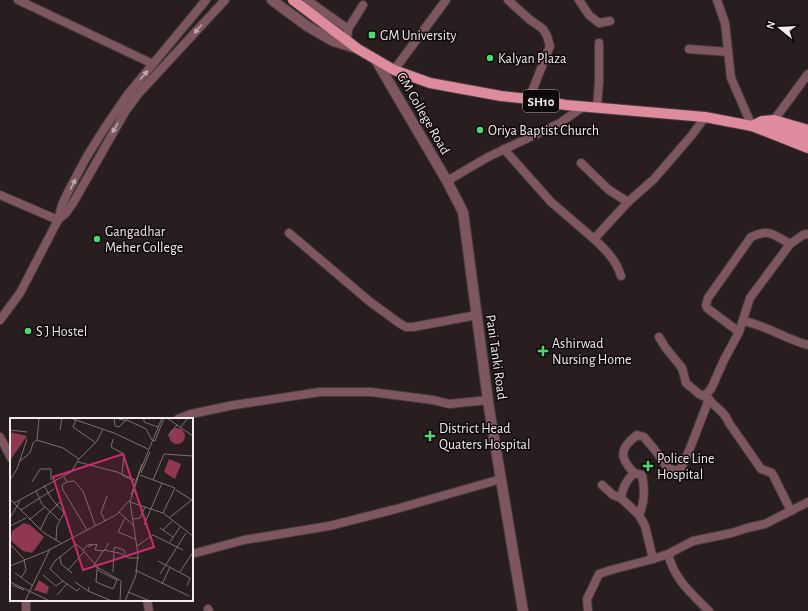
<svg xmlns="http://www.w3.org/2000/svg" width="808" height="611" viewBox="0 0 808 611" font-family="'Alegreya Sans',sans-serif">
<rect width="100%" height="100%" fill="#281d1f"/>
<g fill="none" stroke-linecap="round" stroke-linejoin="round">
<g stroke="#453a3c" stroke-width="10">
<g id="minor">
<polyline points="18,0 153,64"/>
<polyline points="307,0 348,29 347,40"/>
<polyline points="508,0 529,19 543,29 547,36 550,46 529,99"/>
<polyline points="579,0 589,15 599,23 610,21"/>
<polyline points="717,0 725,23 731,78 752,126"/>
<polyline points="348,29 363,5"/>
<polyline points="689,49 728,52"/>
<polyline points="394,70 446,0"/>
<polyline points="597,107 599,82 599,43"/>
<polyline points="774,120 808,74"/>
<polyline points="504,149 551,202 594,239 628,202 654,179 692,135 705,117"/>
<polyline points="581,163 609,190 628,202"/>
<polyline points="447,181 488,157 560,123 584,106"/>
<polyline points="0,195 58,220"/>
<polyline points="59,219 66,213 73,203 125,112 139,93 225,0"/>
<polyline points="289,233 369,301 399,323 406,327 413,327 477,315"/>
<path d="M594,239C606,250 616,260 621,276"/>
<polyline points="0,320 20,293 58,220 62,205 68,192 86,158 106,126 128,94 206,0"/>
<path d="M743,321C766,325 785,339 808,345"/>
<path d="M739,332L707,308L706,305L708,298L751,237C769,228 774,235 790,244"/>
<polyline points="704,396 711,389 724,360 739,332 750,298 790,244 803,235 808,234"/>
<path d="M709,399C716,409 725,411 729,423L761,469L772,473L791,511"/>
<polyline points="178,419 191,414 234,405 320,392 371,392 433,400 449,404 488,400"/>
<polyline points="0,437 11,458"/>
<path d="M634,473C619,457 619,449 637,435L644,437L655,450L666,466L675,471L681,468L689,451L709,399L699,394L686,383L682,368L665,347L659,337"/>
<polyline points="602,485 613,495 621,498"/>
<polyline points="192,554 244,540 329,526 396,509 501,479"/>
<path d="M668,554C675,580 690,592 709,611"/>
<polyline points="653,559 668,554 693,541 732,533 747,528 765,524 808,502"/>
<polyline points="26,600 26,611"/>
<polyline points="147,600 149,611"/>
<polyline points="208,609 209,611"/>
<path d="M588,611L587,599L599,574L611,570L653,559L645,526L639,515L621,498C623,487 626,481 634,473L642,475C645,489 645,502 639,515"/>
</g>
</g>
<g stroke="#453a3c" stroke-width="12">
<g id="tertiary">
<polyline points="272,0 307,26 333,41 356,48"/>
<polyline points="376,60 447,181 463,212 489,408 523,611"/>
</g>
</g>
<g stroke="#453a3c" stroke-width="12">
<g id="primary">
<polyline points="293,0 358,49 394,70 430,83 501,96 529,99 566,105 705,117 752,126 808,148"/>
<polyline points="752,126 762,121 774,120 808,130"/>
<polyline points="768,126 808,139"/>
</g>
</g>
<use href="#minor" stroke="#7e565f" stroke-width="8"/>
<use href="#tertiary" stroke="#7e565f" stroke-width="10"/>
<use href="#primary" stroke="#de8b9e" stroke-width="10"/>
</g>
<defs><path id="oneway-solid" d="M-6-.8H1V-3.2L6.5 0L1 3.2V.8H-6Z"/></defs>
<g fill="#bfa8ad">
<use href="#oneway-solid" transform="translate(198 29) rotate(131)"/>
<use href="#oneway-solid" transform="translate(144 75) rotate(-49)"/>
<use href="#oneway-solid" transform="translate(115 128) rotate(121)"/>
<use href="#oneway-solid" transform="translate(73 184) rotate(-63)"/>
</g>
<g fill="#51d674" stroke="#0d0809" stroke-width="1.5">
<rect x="368" y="31" width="8" height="8" rx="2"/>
<circle cx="490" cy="58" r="4"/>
<circle cx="480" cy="130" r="4"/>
<circle cx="97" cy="239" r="4"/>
<circle cx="28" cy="331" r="4"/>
<path d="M541 345h4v4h4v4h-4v4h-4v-4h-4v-4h4z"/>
<path d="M428 430h4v4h4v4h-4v4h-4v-4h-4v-4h4z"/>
<path d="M646 460h4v4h4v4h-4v4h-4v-4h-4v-4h4z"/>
</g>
<g text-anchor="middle" stroke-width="3" stroke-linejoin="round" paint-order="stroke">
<rect fill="#0d0809" stroke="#afa7a9" stroke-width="1" x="523" y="90" width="36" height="22" rx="3"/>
<g font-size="13" font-weight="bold" fill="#f4ebed">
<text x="541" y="106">SH10</text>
</g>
<g font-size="14" fill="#f4ebed" stroke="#0d0809" text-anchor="start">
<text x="380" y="40">GM University</text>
<text x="498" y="63">Kalyan Plaza</text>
<text x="488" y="135">Oriya Baptist Church</text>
<text x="105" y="236">Gangadhar<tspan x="105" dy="16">Meher College</tspan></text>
<text x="36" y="336">S J Hostel</text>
<text x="552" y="348">Ashirwad<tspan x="552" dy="16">Nursing Home</tspan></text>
<text x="439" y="433">District Head<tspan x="439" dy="16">Quaters Hospital</tspan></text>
<text x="657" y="463">Police Line<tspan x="657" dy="16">Hospital</tspan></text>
</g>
<g font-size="14" fill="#f4ebed" stroke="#0d0809">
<text transform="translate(424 113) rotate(60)" y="5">GM College Road</text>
<text transform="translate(497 357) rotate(82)" y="5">Pani Tanki Road</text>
</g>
</g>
<g transform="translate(10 418)">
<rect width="183" height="183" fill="#281d1f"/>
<path d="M159 18a8 8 0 1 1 16 0a8 8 0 1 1-16 0ZM0,14L17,18L1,41H0ZM159,41L171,46L165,61L154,54ZM14,105L20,107L34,119L22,135L13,133L0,122L2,113ZM29,162L39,169L37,176L24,172Z" fill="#903852"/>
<path fill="none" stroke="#7a6f71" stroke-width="1" d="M60,0L104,15L138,31M104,0L105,8L109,9L118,0M105,0L117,3M134,0V4L148,9M157,0L183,18M66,2L63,9L86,25M117,2L136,11L142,22M170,10L178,0M0,12L17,14M50,12L52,0M158,18L167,7M103,21L101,29L114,36L112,56M27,22L29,0M142,22L145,23L154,0M10,43L20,35L23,25L27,22L53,30L69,41M68,44L107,54L125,62M131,55L140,34M112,57L124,63M130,57L165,70L153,95M54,59L57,64L64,63L73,73L85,107M0,62L7,51L17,21M143,62L154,36L183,38M22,64L30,51H41V62M57,64L52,67L53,72L77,112M34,67L41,80L54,95L47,108L46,122M166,72L182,82M26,73L32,86L49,102M121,77L132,46M0,81L34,115L51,125M120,84L153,95L183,118M4,85L61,54L69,41L87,23L93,11M11,92L44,71M109,94L123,107M0,100L10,83M115,100L108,114L125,121M159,100L183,81M123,101L130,100L135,89M19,102L35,89M95,103L91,95L97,78M134,107L152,65M0,108L16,100M150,110L163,119M30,112L38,96L51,83M153,112L162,103M160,124L170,109M0,126L15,142M82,127L87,126L85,132L94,133L99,125M127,128L143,117L173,132M73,132L87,149L111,163L110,183M94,132L109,135L119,140H129M103,134L105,129L114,132L115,136M50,138L51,146L62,155M148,143L180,160L177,168M84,147L93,133M0,148L37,133L106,97L120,82M86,148L89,153L107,162L103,171L86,164L87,151M58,152L74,134M125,152L179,178M103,154L104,134M170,154L183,134M5,155L23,168M150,156L176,115M33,157L46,168L53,163L67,173L70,170M11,160L16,152L14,142M53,163L40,151L45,143L66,126L73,132L79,126L82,127L78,129M0,164L40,183M65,164L78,173M152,166L160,149M2,167L14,172M79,169L78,173L102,183M118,174L140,183M47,177L57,166M15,183L40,131M115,183L126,157L128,136L120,84L130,53L152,0"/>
<path fill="#c72d6a" fill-opacity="0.15" stroke="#c72d6a" stroke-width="2" d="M113,36L144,129L73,152L43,59Z"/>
<rect width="183" height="183" fill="none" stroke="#f4ebed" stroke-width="2"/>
</g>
<g transform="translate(780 28) rotate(288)" stroke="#0d0809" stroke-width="3" paint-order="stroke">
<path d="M0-3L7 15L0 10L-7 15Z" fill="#f4ebed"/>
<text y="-6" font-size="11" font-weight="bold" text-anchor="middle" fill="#f4ebed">N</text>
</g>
</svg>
